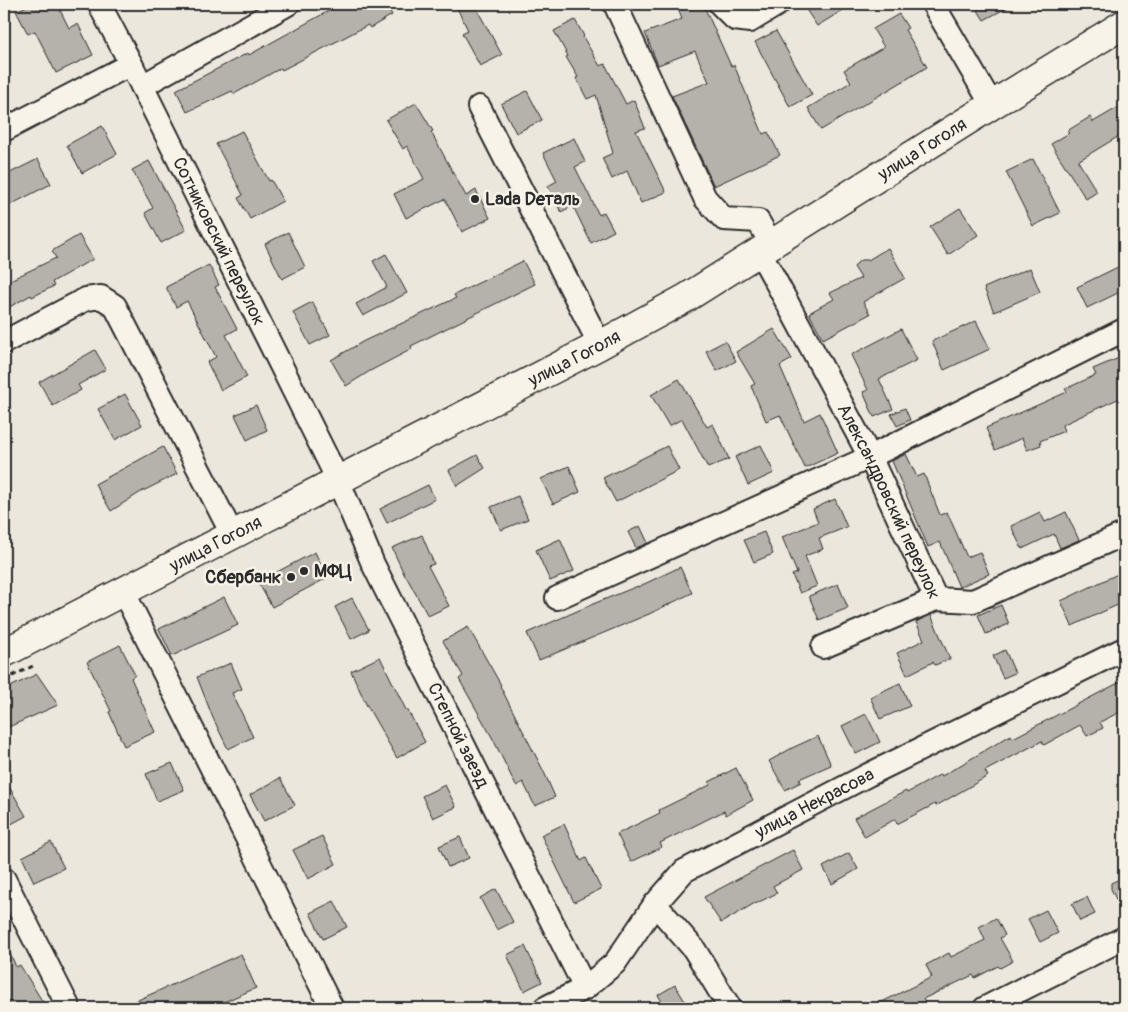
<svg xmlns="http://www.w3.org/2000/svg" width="1128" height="1012" viewBox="0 0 1128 1012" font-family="Pangolin,sans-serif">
<rect width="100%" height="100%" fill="#ebe7dd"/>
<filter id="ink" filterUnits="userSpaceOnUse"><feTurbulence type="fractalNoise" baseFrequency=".02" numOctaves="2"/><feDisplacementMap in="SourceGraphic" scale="10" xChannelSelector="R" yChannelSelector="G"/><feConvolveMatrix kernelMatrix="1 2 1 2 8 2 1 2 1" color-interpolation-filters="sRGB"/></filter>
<g filter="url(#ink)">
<g fill="#b5b2ab" stroke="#2b2b2b">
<polygon points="31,4 57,4 69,28 78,24 93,55 56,73 35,31 28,34 16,11"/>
<polygon points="341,4 386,4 392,15 370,28 368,25 282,70 281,68 234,94 232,91 187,112 176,90 248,53 249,55"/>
<polygon points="455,4 474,4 502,55 480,66 462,33 468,30"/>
<polygon points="676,4 703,4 731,66 734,65 763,134 768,132 780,155 714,186 672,96 709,82 695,51 658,65 645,33 682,19"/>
<polygon points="818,4 853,4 817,26 807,11"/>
<polygon points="974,4 1014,4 984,20"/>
<polygon points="899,14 908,28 905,30 927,67 821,130 808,108 851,82 844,70 884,47 873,29"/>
<polygon points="575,20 584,36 583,37 600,66 605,64 626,104 634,100 645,128 636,131 666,192 641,203 627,171 612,179 602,158 613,153 596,95 587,99 576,78 578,77 566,57 568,56 554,31"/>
<polygon points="776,31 812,95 790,107 755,42"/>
<polygon points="527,91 542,120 516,133 501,104"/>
<polygon points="416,103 433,131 431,132 466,196 476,190 490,218 462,232 445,199 406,218 394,194 424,179 407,146 403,149 386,120"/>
<polygon points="1124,104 1124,133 1078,161 1097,192 1086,199 1051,144 1069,133 1067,131 1090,117 1093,122"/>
<polygon points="102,126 117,154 82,173 67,145"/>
<polygon points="242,131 269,181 271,180 283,201 250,219 238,198 243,195 216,144"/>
<polygon points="574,138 585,162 575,167 599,215 604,212 614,231 591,243 573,206 561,212 548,186 557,181 543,153"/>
<polygon points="38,159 51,184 4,208 4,176"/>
<polygon points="1033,159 1060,213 1033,226 1006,172"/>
<polygon points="149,161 186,230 161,243 145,213 153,208 132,170"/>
<polygon points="960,208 978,235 948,255 930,227"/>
<polygon points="288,232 305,267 282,279 265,244"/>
<polygon points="79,235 93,259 52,282 54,286 32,297 31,295 4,310 4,283 56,258 52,251"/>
<polygon points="888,248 905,278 863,302 870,314 823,339 809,313 834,299 830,293 861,278 854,267 858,262 861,260 868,260"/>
<polygon points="386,254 407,293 363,316 356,304 387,287 373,261"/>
<polygon points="523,261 535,284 411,346 412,349 370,371 346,386 331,360 364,341 456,298 454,295"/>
<polygon points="1124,264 1124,290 1087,308 1077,287"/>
<polygon points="209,265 219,285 215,287 237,329 226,335 247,377 221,390 207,362 216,357 187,301 176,307 166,287"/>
<polygon points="1030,268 1040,292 994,312 984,288"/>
<polygon points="312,302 330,335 310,345 293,312"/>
<polygon points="976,321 990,349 944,370 932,341"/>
<polygon points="774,329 792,359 780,366 804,421 820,413 838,453 805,468 780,415 766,421 751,386 755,384 736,352"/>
<polygon points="901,329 917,360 879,379 893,409 874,417 863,392 868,390 851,355"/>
<polygon points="725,341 736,361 717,371 706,351"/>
<polygon points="95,350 106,369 78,385 81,390 53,406 39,382"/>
<polygon points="1124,356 1124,396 1062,425 1064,431 1040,441 1041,445 1027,450 1022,438 995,450 986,428 1067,392 1065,389 1096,375 1093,369"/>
<polygon points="679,379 707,427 713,424 729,459 708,468 682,419 669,426 651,395"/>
<polygon points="125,394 142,425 115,440 98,409"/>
<polygon points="256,405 267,430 247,440 235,415"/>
<polygon points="905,408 910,420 897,426 891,414"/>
<polygon points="761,445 774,473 748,485 735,457"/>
<polygon points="667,446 679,470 616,502 603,478"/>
<polygon points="163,447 177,474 141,492 111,511 95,484"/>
<polygon points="906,454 917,477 924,474 940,515 947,512 967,557 980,552 989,574 959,587 940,542 928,547 892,461"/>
<polygon points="477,455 485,468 457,486 449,470"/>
<polygon points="569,466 580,492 553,504 541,479"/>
<polygon points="428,485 435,499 387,523 380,509"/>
<polygon points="518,496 528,519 501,530 491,507"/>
<polygon points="835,499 847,527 819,538 823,549 805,556 817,586 800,593 792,575 797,573 782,537 818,522 813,509"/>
<polygon points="1040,512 1045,522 1066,512 1079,540 1060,548 1054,534 1022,549 1011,526"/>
<polygon points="640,526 648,543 636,548 628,532"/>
<polygon points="764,532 773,554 754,562 744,540"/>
<polygon points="422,535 434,564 428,566 449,606 428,616 406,576 405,576 392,548"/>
<polygon points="560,539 574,571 550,581 536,550"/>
<polygon points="315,552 327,578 272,607 258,582"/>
<polygon points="680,567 692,593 649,614 539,660 527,633 593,604 638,586 638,587"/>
<polygon points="1124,571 1124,602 1072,626 1061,601"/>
<polygon points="838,584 848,608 819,620 809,596"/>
<polygon points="224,597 238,625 172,656 159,629"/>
<polygon points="352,598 369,630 351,639 335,607"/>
<polygon points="1001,605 1009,624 986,634 978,615"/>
<polygon points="931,615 950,659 935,665 933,662 907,675 897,653 924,640 916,622"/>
<polygon points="468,627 501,685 500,686 544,772 555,797 535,806 523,782 516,786 493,739 459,679 463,676 443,641"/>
<polygon points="120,645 135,675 131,678 155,732 124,746 109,712 111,711 87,662"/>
<polygon points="1005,650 1015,673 1003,678 993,656"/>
<polygon points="380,657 406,710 407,709 425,742 397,758 366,704 351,671"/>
<polygon points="231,663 242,689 232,693 253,737 228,749 213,718 197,677"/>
<polygon points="37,674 58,705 4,729 4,690"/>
<polygon points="1124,680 1124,710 1100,722 1103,728 1087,736 1080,725 1044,745 1042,741 985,771 988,776 936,806 935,804 897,824 895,819 865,837 854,818 906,791 907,793 941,774 942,776 1011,735 1013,738"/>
<polygon points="900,683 910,706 880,719 870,697"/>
<polygon points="866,714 880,742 856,754 842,726"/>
<polygon points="818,736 831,765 799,779 801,782 785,790 769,761 792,748"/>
<polygon points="172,763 184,790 157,801 146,774"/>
<polygon points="736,768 753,800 726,815 724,811 660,843 662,847 631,862 617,834 660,813 659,810 710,785 709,782"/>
<polygon points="4,778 26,816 4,828"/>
<polygon points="280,778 295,805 264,821 250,795"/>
<polygon points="445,785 456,807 433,818 422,796"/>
<polygon points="564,824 581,861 586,858 601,889 574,902 541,835"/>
<polygon points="322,836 336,864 308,879 293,850"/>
<polygon points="460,837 469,858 448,867 439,846"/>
<polygon points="51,842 64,868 34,882 22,857"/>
<polygon points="793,850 803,870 773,886 777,893 755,904 755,903 721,923 704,897"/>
<polygon points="849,853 858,869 832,884 823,867"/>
<polygon points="1124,877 1124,915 1111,889 1111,883"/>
<polygon points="496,889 513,922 497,930 480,898"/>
<polygon points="1087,897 1095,914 1080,921 1072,904"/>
<polygon points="334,901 347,927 323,939 310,913"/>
<polygon points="1046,910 1058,933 1040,942 1028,919"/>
<polygon points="996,918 1005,935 1000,938 1013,961 1000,968 998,966 975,978 973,975 923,999 925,1001 911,1008 870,1008 932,977 926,965 949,953 951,957 985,940 979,927"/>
<polygon points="4,939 16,967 20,965 44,1004 35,1008 11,1008 4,993"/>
<polygon points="525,946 542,982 524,991 507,955"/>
<polygon points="241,954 256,988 210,1008 120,1008"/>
<polygon points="675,985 689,1008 666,1008 658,995"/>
</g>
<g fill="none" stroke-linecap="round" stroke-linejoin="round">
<g stroke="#2b2b2b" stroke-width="26">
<g id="minor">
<path id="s1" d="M99,4L131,64L338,480L373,564L585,988"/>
<polyline points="615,4 705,198 724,219 758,221 772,245"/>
<polyline points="720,4 735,19 750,21 778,4"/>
<polyline points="933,4 992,105"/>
<polyline points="142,86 288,4"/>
<polyline points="479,107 600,345"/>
<polyline points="4,130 131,64"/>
<path id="s2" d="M760,252L870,457L936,599L973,601L1124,534"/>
<polyline points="4,342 86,299 101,297 115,306 232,534"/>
<polyline points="123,591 332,1008"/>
<polyline points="557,598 870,457 1124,330"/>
<polyline points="823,647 936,599"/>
<polyline points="4,879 69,1008"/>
<polyline points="655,904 694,949 730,1008"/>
<path id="s3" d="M545,1008L585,988L615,963L655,904L684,871L868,775L1124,649"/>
<polyline points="985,1008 1124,938"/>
</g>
</g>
<g stroke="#2b2b2b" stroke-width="31">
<g id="major">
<path id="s4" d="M4,653L600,345L686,298L992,105L1124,24"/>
</g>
</g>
<polyline stroke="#2b2b2b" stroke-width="3" stroke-dasharray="5 4" stroke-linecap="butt" points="4,680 35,665"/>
<use href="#minor" stroke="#f7f3e8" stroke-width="22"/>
<use href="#major" stroke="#f7f3e8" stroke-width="28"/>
</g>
</g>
<g fill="#2b2b2b" stroke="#f7f3e8" stroke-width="2">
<circle cx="475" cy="199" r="5"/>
<circle cx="304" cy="571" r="5"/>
<circle cx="291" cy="577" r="5"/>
</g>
<g text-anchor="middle" stroke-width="5" stroke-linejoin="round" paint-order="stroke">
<g font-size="18" fill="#2b2b2b" stroke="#f7f3e8">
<text dy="6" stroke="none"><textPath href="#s4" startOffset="1048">улица Гоголя</textPath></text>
<text dy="6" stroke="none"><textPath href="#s1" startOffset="266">Сотниковский переулок</textPath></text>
<text dy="6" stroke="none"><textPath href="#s4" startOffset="642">улица Гоголя</textPath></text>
<text dy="6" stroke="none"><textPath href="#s2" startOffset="281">Александровский переулок</textPath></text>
<text dy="6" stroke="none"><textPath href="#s4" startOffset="238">улица Гоголя</textPath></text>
<text dy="6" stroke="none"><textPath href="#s1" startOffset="815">Степной заезд</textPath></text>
<text dy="6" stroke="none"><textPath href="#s3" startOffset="346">улица Некрасова</textPath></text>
</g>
<g font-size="18" font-weight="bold" fill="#2b2b2b" stroke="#f7f3e8" text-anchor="start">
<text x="485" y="205">Lada Dеталь</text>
<text x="314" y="577">МФЦ</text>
<text x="281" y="583" text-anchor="end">Сбербанк</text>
</g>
</g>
<rect width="1128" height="1012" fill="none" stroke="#f7f3e8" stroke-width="20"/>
<rect x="10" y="10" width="1108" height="992" fill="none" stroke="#2b2b2b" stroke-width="2" filter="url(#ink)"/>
</svg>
